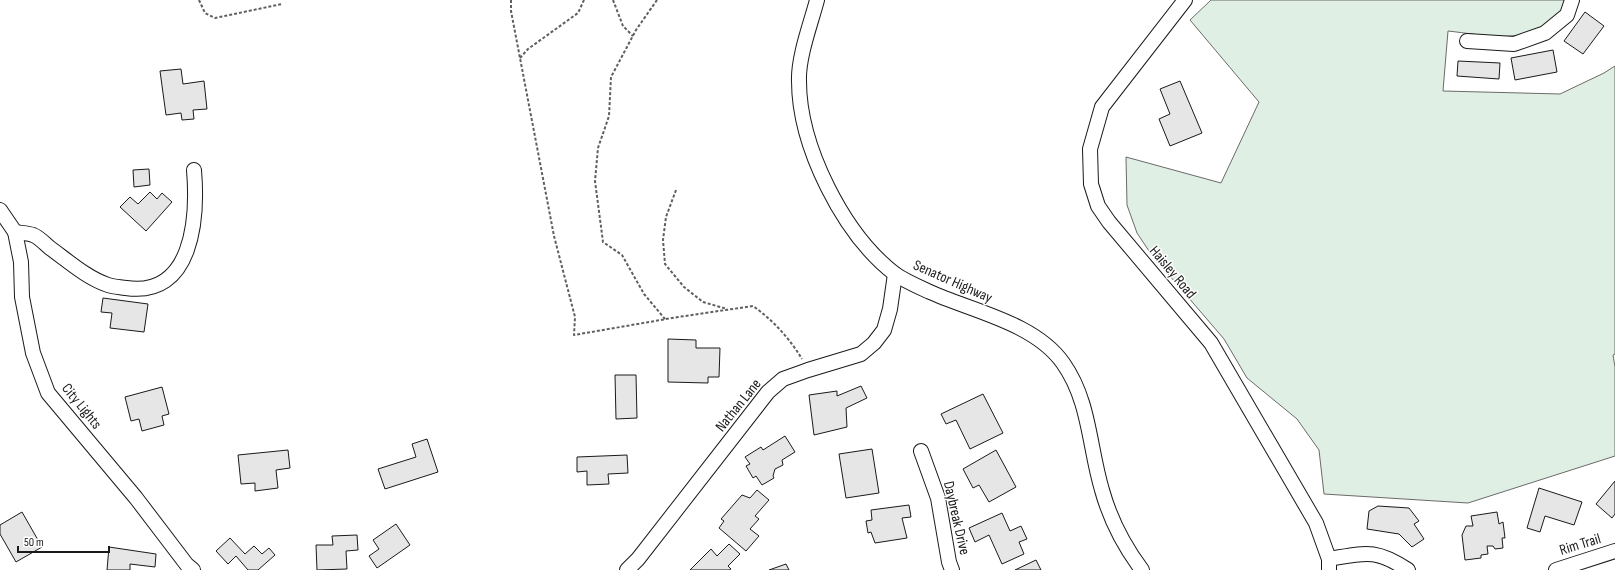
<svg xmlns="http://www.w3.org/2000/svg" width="1615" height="570" viewBox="0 0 1615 570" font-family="'Sofia Sans Condensed',sans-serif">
<rect width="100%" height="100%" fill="#fff"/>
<path fill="#e0efe3" stroke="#6a6a6a" d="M1211,0H1566C1565,9 1558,18 1551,23C1517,44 1485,35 1448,31L1443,91L1560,94L1604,73L1615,66V354L1613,355L1615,367V456L1468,503L1324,494L1319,450L1297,419L1247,378L1224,339L1151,254L1137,233L1127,205L1126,157L1221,183L1259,102L1190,20Z"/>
<g fill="#e6e6e6" stroke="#1a1a1a">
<polygon points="1585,12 1604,26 1583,54 1564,41"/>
<polygon points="1553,50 1557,72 1515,80 1511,58"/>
<polygon points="1458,61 1500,63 1499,79 1457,76"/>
<polygon points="181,69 183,84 204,81 207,109 193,110 194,119 182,120 181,113 166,115 160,71"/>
<polygon points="1180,81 1202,133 1170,146 1159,119 1170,114 1160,89"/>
<polygon points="149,169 150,185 134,187 133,170"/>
<polygon points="150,192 157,199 162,193 172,202 146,231 120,207 130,197 138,204"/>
<polygon points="103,298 148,304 144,332 110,328 112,313 101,312"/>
<polygon points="668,339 696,340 696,348 720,348 719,377 708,377 708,383 668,382"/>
<polygon points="615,375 636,375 637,418 616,419"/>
<polygon points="861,386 867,398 846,408 847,427 814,435 809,395 837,391 837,396"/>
<polygon points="162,387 169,414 162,416 164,425 142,431 139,419 131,421 125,397"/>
<polygon points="983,394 1003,433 970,449 956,420 946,424 941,414"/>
<polygon points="785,436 795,452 782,460 783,465 775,469 773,476 774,478 762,485 756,476 753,478 746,466 750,464 745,457 761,447 763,450"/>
<polygon points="427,439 438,472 385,489 378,469 416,457 412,444"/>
<polygon points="872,449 879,493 846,498 839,454"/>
<polygon points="288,450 290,468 276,470 278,488 255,491 255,483 241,484 238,455"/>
<polygon points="996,450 1016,487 989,502 979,485 973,488 963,469"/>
<polygon points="627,455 628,473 608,474 609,484 587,485 587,471 577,472 577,457"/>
<polygon points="1615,481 1615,514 1612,518 1596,504"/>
<polygon points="1539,488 1582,502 1574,525 1545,516 1540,532 1527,528"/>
<polygon points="757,490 769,500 755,516 759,519 750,529 759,536 746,551 719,528 724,521 721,519 742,495 750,498"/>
<polygon points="909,505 911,517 902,518 907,538 875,543 871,532 868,533 866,521 872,520 871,510"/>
<polygon points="1378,506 1409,508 1419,521 1414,524 1424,539 1412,547 1399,534 1367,529 1369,511"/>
<polygon points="22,512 42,547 16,562 0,534 0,525"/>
<polygon points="1497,512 1499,524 1503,522 1505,538 1502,538 1503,548 1495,549 1493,546 1487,546 1488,554 1481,555 1481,558 1465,560 1462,535 1466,526 1473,526 1471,516"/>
<polygon points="1002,513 1010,531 1021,526 1027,539 1019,542 1024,554 1002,564 989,535 975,542 969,528"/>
<polygon points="396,524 410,545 377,568 369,556 379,549 373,540"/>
<polygon points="357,535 358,550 346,551 347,569 317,570 316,545 333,545 332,536"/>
<polygon points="230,538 245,554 254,546 262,554 269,548 275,555 258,570 248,570 236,556 228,564 216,551"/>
<polygon points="729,544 740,554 728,566 731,569 729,570 690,570 711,549 717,556"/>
<polygon points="109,547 156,554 155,567 130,564 130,570 107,570"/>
<polygon points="1036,560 1041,570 1015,570"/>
<polygon points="786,564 789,570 769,570"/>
</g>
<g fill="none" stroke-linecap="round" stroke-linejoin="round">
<g stroke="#1a1a1a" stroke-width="16">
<g id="minor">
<path d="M817,0C811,23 798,57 799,81C799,146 843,234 895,274C905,281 919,287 930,292C972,311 1035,323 1063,363C1090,401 1089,447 1102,490C1110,519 1124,546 1142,570"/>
<polyline points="1185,0 1102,107 1090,149 1091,184 1098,206 1109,222 1211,343 1316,523 1329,559 1329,570"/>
<polyline points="1467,41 1514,44 1545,33 1567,15 1572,0"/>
<polyline points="0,210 15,232 21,262 22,297 33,353 48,393 136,498 187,565 193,570"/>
<path d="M15,232C20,233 28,233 33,235C39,237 45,244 50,248C68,261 87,278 108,285C114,287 120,287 126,288C193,298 198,218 194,170"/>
<polyline points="921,451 938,498 949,562 952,570"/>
<path d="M1329,559C1365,553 1375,548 1408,570"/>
<polyline points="627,570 638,559 768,392 783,379 808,370 861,354 874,343 884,330 890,309 895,274"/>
<polyline points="1556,570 1615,551"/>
</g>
</g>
<g stroke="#5f5f5f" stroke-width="2" stroke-dasharray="3 2" stroke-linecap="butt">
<polyline points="199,0 205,13 215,18 282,4"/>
<path d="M511,0V11L554,236L575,317L574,335L678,317L753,306C773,320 790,339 802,359"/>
<polyline points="613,0 623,26 633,36"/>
<polyline points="657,0 636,30 611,77 609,116 598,148 595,181 603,242 622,255 644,294 665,319"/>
<polyline points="520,58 528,49 578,13 584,0"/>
<polyline points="676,190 666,217 663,240 665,264 684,287 703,302 727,309"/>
</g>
<use href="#minor" stroke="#fff" stroke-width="14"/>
</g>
<g text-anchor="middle" stroke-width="3" stroke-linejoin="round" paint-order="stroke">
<g font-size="15" fill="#1a1a1a" stroke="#fff">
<text transform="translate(1173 272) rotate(50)" y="5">Haisley Road</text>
<text transform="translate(953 281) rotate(24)" y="5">Senator Highway</text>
<text transform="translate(738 405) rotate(-51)" y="5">Nathan Lane</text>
<text transform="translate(82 406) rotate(51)" y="5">City Lights</text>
<text transform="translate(957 518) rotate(77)" y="5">Daybreak Drive</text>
<text transform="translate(1580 544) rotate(-17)" y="5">Rim Trail</text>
</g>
</g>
<path d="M18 546v6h91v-6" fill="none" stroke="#1a1a1a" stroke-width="2"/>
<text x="24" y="546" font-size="12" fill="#1a1a1a" stroke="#ffffff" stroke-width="3" paint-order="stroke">50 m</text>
</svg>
